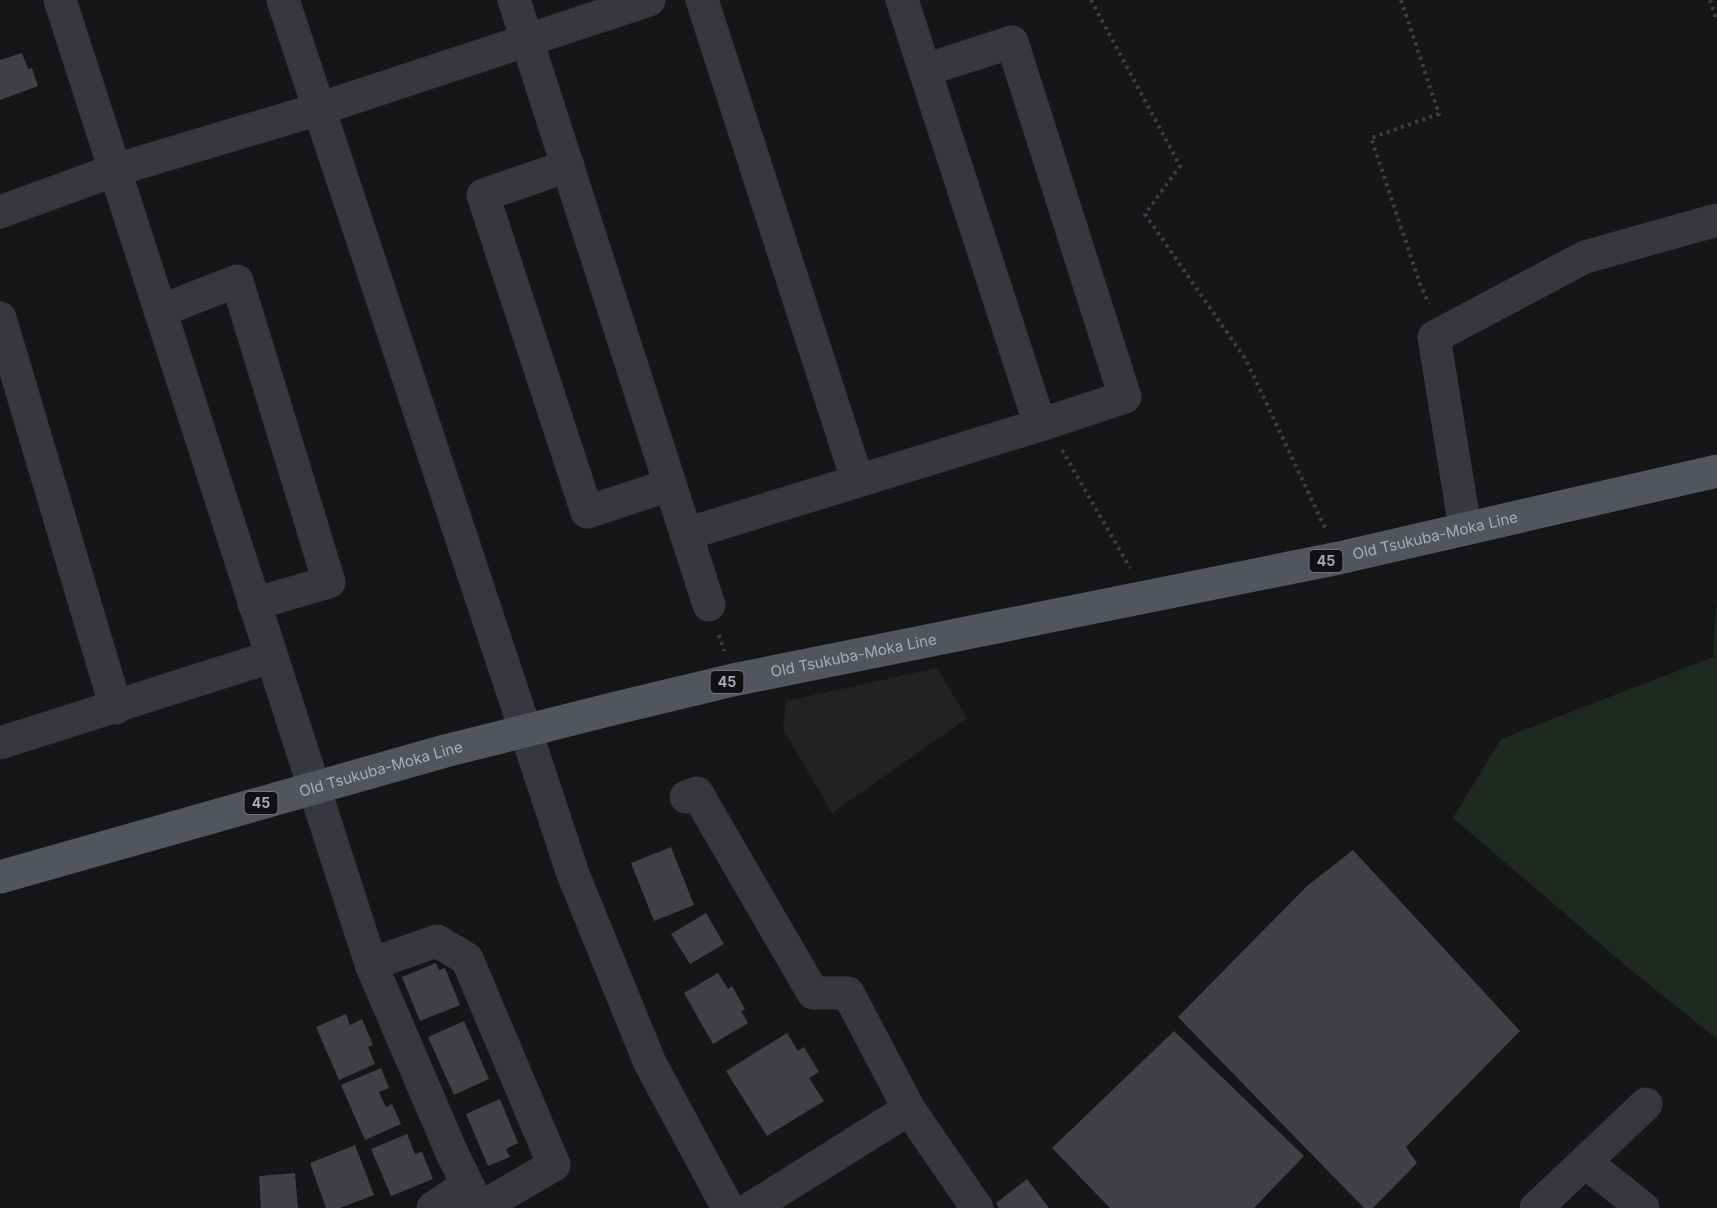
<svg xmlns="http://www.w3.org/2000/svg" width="1717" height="1208" viewBox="0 0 1717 1208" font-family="Inter,sans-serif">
<rect width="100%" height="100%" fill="#161618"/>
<polygon fill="#222225" points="937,668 967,718 832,813 783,729 786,701"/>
<polygon fill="#202822" points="1717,597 1717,1039 1626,966 1453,818 1501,739 1713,657"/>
<g fill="#404145">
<polygon points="22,53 28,69 32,68 38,86 0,100 0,60"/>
<polygon points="671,847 694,905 654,921 631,863"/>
<polygon points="1353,850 1520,1031 1406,1147 1417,1163 1373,1208 1364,1208 1178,1017 1307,886"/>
<polygon points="706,913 724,944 690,964 671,934"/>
<polygon points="436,963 439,970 445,968 460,1005 420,1021 402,977"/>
<polygon points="718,973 728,989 732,986 745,1009 741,1011 748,1023 713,1044 684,993"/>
<polygon points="346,1014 350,1025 362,1019 373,1045 368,1047 375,1064 339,1080 316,1027"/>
<polygon points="464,1021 489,1079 454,1095 428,1037"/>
<polygon points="1174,1031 1304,1156 1254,1208 1110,1208 1052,1148"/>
<polygon points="787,1033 798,1051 804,1047 819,1072 809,1078 824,1101 767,1136 726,1071"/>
<polygon points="381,1068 389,1088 379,1092 386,1107 392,1104 401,1124 365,1140 341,1085"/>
<polygon points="500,1099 518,1143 506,1149 510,1157 488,1166 466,1114"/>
<polygon points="407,1134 415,1154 422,1152 433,1179 391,1196 371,1149"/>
<polygon points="355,1145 374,1195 340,1208 326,1208 310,1163"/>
<polygon points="295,1173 298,1208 261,1208 259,1176"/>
<polygon points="1027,1179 1049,1208 999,1208 996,1203"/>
</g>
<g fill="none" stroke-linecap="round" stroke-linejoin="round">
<g stroke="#3d3f44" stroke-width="4" stroke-dasharray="3 4.5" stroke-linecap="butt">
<polyline points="1091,0 1180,166 1145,214 1246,360 1325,528"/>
<polyline points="1401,0 1439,114 1371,138 1420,284 1429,304"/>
<polyline points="1710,0 1717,21"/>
<polyline points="1062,450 1130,568"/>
<polyline points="719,635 724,651"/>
</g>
<g stroke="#37383d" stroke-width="33">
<polyline points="60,0 371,964 452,1153 479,1208"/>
<polyline points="283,0 573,874 650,1063 728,1208"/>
<polyline points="514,0 709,605"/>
<polyline points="702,0 857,479"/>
<polyline points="925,70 1012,42 1125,397 1040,425"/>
<polyline points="568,166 483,195 587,512 670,485"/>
<polyline points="0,212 115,170 319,109 649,0"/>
<polyline points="160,311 237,281 329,582 254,604"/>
<polyline points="0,318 116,708"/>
<polyline points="1465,528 1434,337 1585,257 1717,220"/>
<polyline points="686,534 1040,425 902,0"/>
<polyline points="0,743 270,657"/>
<polyline points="686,797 697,793 813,993 848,993 909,1109"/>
<polyline points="371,964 437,941 467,959 554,1165 480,1208"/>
<polyline points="1585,1162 1646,1104"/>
<polyline points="433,1208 467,1185"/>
<polyline points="751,1208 909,1109 977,1208"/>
<polyline points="1536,1208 1585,1162 1643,1208"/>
</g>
<path stroke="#53555c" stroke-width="33" id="s1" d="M0,877L445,751L612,709L733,680L1339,558L1717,471"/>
</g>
<g text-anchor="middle" stroke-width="4.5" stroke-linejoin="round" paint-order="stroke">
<g fill="#111113" stroke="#7b7e86" stroke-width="1.5">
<rect x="1309.5" y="550" width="33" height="22" rx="4.5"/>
<rect x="710.5" y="671" width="33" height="22" rx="4.5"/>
<rect x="244.5" y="792" width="33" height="22" rx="4.5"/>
</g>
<g font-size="14" font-weight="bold" fill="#a8acb8">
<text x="1326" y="566">45</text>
<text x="727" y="687">45</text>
<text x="261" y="808">45</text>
</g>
<g font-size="15" fill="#a8acb8" stroke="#111113">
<text dy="5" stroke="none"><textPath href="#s1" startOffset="1476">Old Tsukuba-Moka Line</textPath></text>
<text dy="5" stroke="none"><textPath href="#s1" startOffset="882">Old Tsukuba-Moka Line</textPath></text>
<text dy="5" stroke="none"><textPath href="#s1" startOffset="396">Old Tsukuba-Moka Line</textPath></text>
</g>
</g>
</svg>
